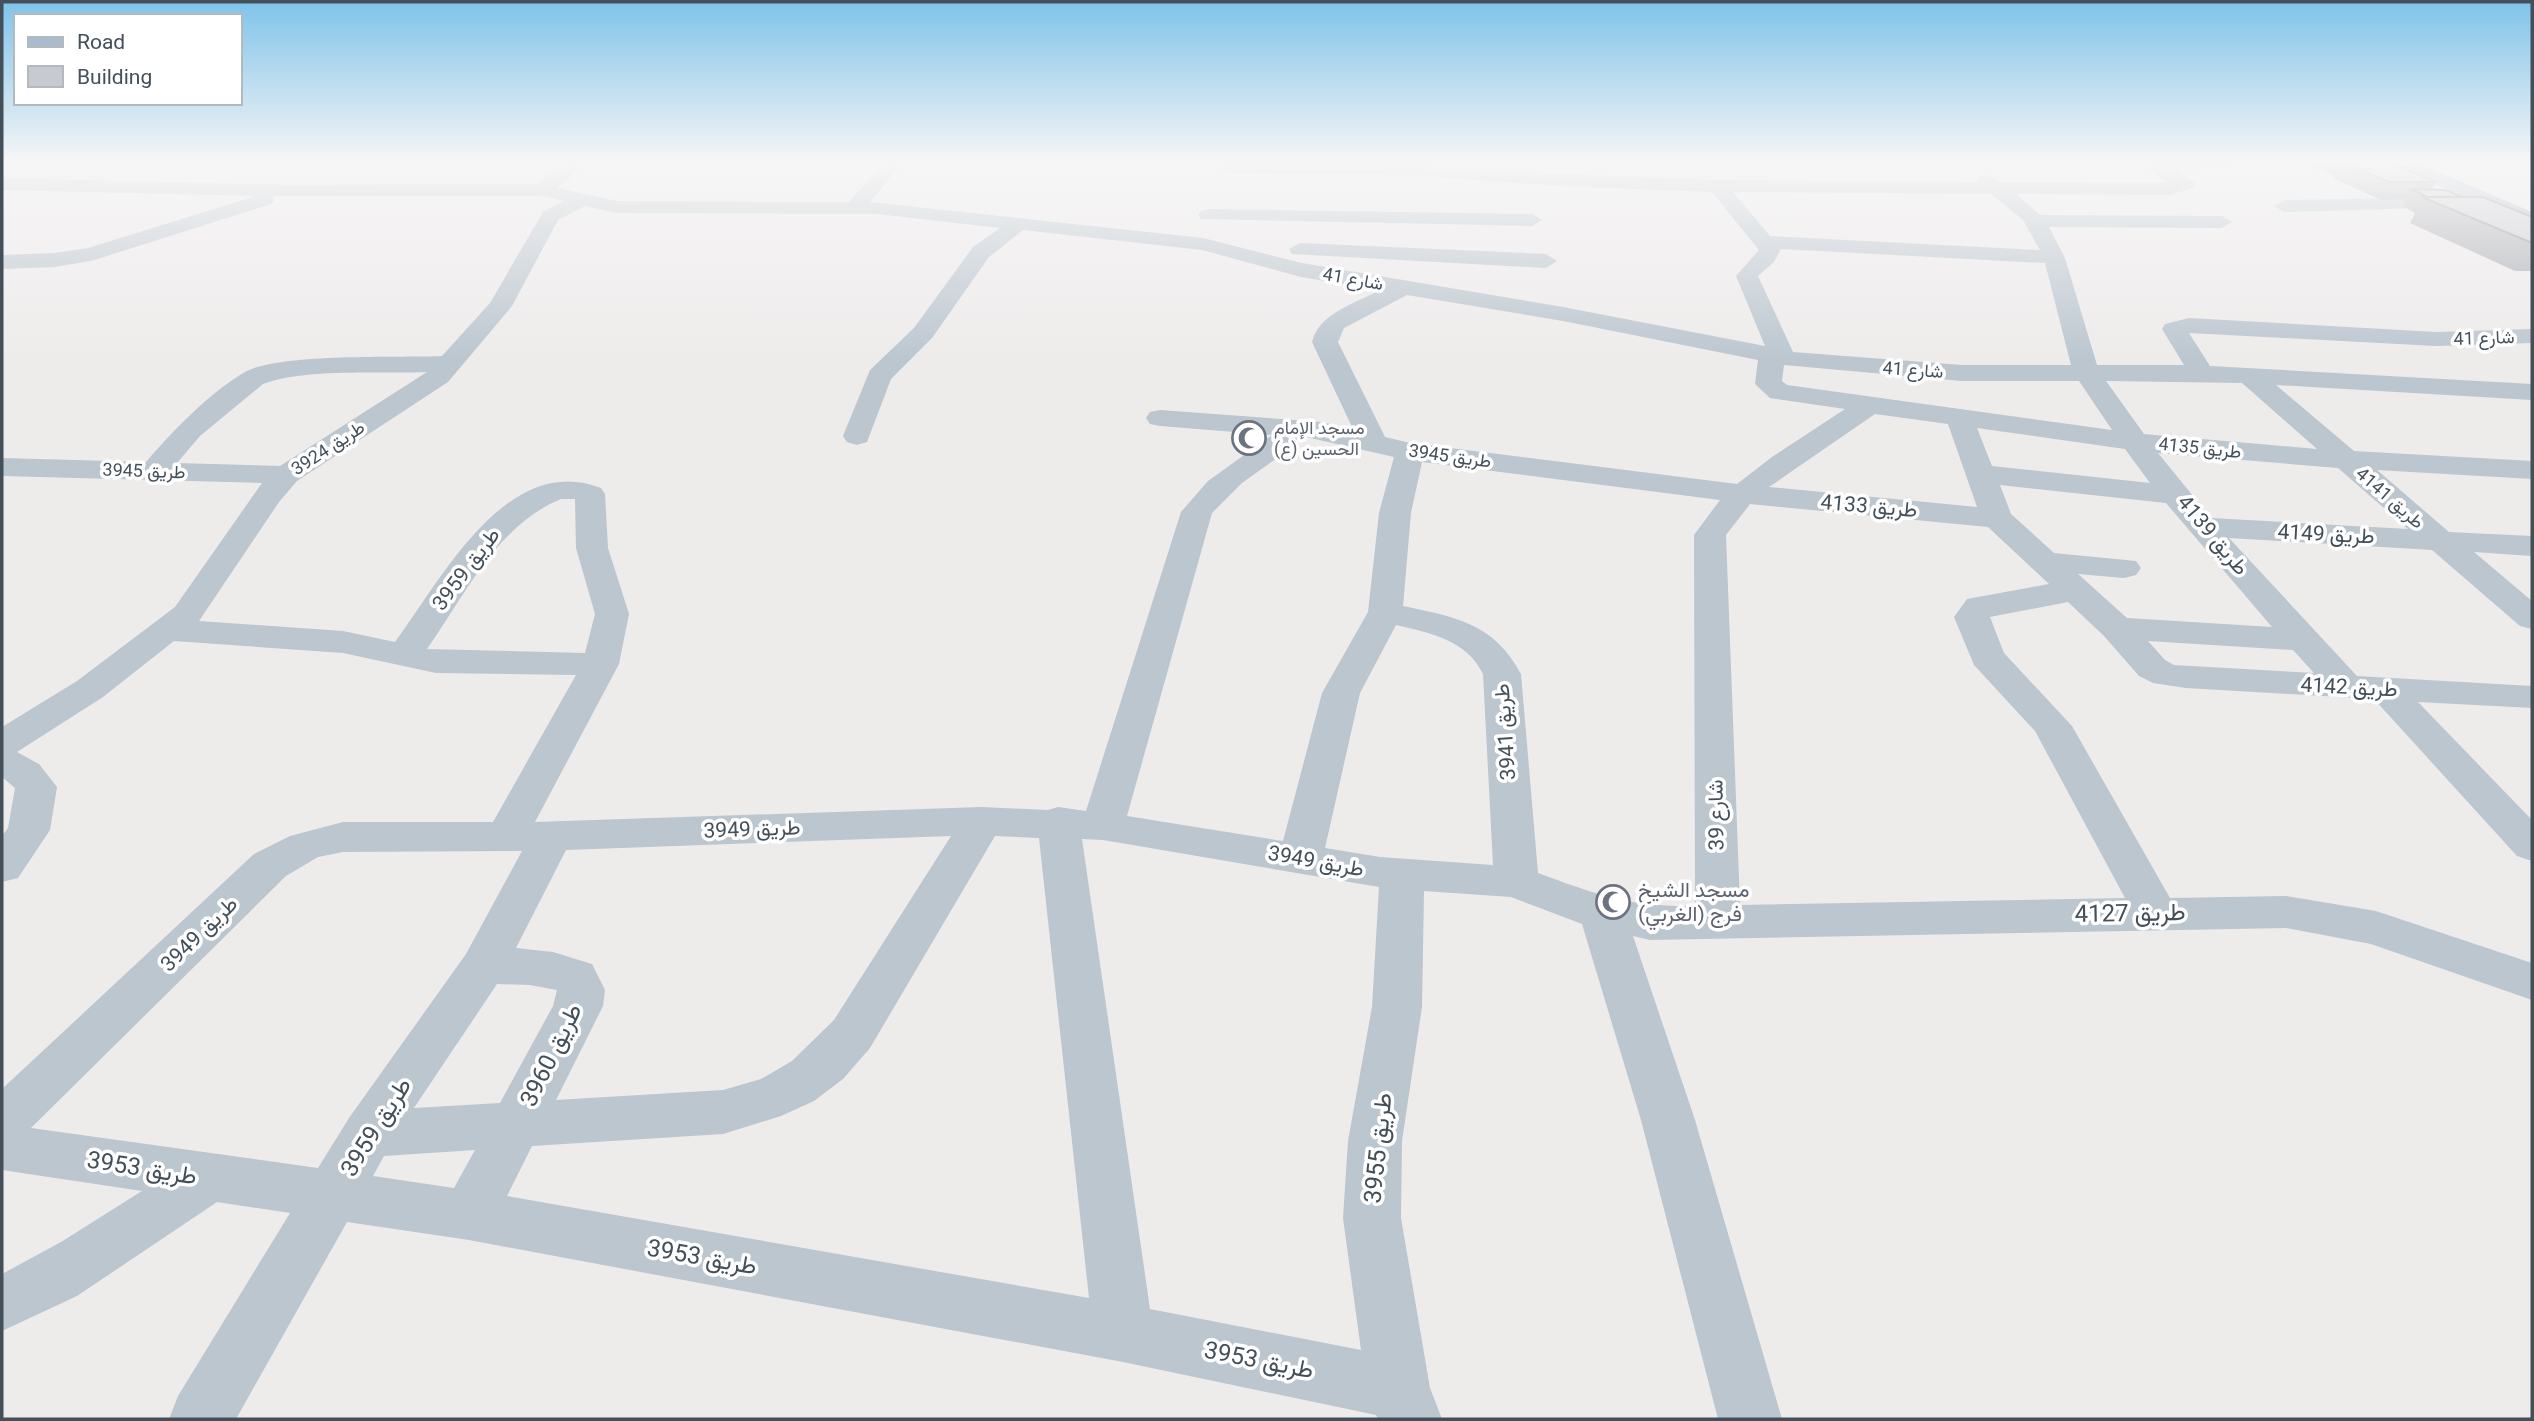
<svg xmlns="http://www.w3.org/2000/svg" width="2534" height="1421" viewBox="0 0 2534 1421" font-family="Roboto,Vazirmatn,sans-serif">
<rect width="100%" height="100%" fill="#eeebeb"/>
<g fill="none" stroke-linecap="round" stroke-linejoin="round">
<g fill="#bbc6cf" fill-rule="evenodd">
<path d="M567,162H588L557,188L617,201L849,202L885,162H904L870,202L1203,238L1302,263L1563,307L1765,346L1736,276L1759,250L1712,192L1560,186L1412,175L1226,173L1217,167L1224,162L1412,163L1560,174L1718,180L1977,182L1979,177L1986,175L2000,182L2169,183L2145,168L2144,162H2240L2231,168L2176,169L2196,184L2193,188L2170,195L2016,194L2040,215L2222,216L2232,222L2222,228L2049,227L2065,258L2097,365H2184L2162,329L2165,324L2189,318L2436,332L2532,329V343L2436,346L2189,333L2210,366L2532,384V400L2276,385L2354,451L2532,461V479L2377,470L2449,532L2532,536V556L2474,552L2532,601V629L2520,626L2432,550L2229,538L2357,676L2532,686V708L2418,702L2532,820V861L2517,856L2374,699L2186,688L2153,683L2139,676L2104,636L2068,602L1990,617L2004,653L2072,726L2170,898L2286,896L2376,911L2532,963V1000L2371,944L2286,928L1650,940L1633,936L1695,1120L1782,1419H1718L1641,1120L1582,924L1511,897L1424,891L1422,1007L1402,1141L1401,1218L1430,1388L1442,1419H1378L1376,1415L1123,1362L469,1240L347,1222L236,1419H169L178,1396L290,1213L217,1202L77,1296L2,1331V1274L61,1242L142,1191L2,1170V1089L254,854L290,836L343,822H493L576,675L436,673L343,653L174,641L103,697L17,752L39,764L57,787L50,830L18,878L2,882V836L8,828L15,788L2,777V727L77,681L175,607L262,483L2,476V458L146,462C172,432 210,392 245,372C279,353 398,358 442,356L490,303L543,212L564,201L542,196H271L274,200L271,204L91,261L54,267L2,269V255L54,253L88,248L256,196L2,190V178L292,185L537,184ZM1733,192L1991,194L2023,220L2040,250L1770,236ZM585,206L617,213L877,214L1000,228L973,247L914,328L870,370L843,436L847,442L857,445L867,442L891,379L932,338L989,257L1023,230L1202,250L1301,277L1380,290C1356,303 1319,313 1312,342L1353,429L1321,422L1160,410L1150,412L1146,418L1150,424L1160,426L1272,435L1208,481L1181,512L1086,811L1058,807L1048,810L982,807L535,822L619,664L629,614L608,548L605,494L601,488C507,451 441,580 395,642L343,631L199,621L279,502L297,481L448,382L512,306L558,220ZM1781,249L2045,263L2071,365H1962L1793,352L1758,276L1774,262ZM1407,295L1563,321L1758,360L1755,384L1770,398L1845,409L1772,457L1737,484L1410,443L1385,437L1338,342L1344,328ZM1784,365L1962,381H2079L2112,430L1787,385L1782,381ZM427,372L280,466L177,463L200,436L263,384C303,368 382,374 427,372ZM2106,381L2242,383L2317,449L2144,434ZM1875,414L1948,424L1977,507L1769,487ZM1977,428L2125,449L2150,483L1992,466ZM1306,437L1394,457L1379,513L1368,612L1322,693L1283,841L1127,816L1212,513L1242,483ZM2158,453L2338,468L2408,529L2211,518ZM1422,462L1720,500L1694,535L1695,906C1629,907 1598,895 1538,873L1521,674C1494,623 1455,617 1403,606L1411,513ZM2000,485L2166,503L2272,627L2127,618L2078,574L2124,578L2136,575L2141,568L2136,561L2054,553L2011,514ZM561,499H575L576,548L595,614L585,653L427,649C465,595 497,525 561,499ZM1750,504L1988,527L2049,584L1967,599L1954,617L1974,665L2035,731L2125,898L1740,905L1726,535ZM1396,625C1430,633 1467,640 1483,674L1493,865L1380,857L1325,848L1360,693ZM2148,641L2293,650L2314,673L2174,665L2165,660ZM951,836L834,1020L792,1061L761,1079L723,1090L556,1100L603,1006L605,990L592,964L553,952L516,948L566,850ZM995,836L1039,838L1089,1298L507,1196L532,1146L723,1134L781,1116L814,1101L843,1079L870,1048ZM1082,839L1103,840L1379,887L1372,1007L1348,1141L1343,1218L1361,1350L1150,1309ZM522,851L466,954L349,1118L318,1168L31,1128L286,876L318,857L343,852ZM497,984L530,985L557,990L553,1006L500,1103L414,1108ZM475,1150L454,1188L373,1176L384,1156Z"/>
<polygon points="2452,197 2459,199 2462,203 2459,207 2284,212 2274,206 2284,200"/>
<polygon points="1208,209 1532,214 1542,220 1532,226 1201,219 1198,215 1201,211"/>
<polygon points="1300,243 1546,254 1557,261 1546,268 1292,254 1289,249"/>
</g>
<polygon fill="#a9bbcc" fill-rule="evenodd" points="2390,162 2415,162 2532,212 2532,225 2392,166"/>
</g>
<polygon fill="#abaeb4" points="2306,162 2389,162 2436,182 2432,189 2532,217 2532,271 2515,271 2410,223 2415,213 2403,206 2406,199 2381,200 2333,178 2334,175 2305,164"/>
<g fill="#c7cad1" stroke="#8b8d92" stroke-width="2">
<polygon points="2324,162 2340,162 2338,167 2335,167"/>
<polygon points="2342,162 2389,162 2436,182 2389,182"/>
<polygon points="2411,189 2446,190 2462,197 2427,197"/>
<polygon points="2422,197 2483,197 2532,217 2532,243"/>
</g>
<linearGradient id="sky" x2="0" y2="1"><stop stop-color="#7fc3ea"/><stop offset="0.45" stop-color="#f7f6f6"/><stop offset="1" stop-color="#f7f6f6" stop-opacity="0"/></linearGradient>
<rect width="2534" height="361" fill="url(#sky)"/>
<defs>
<g id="mosque-ring" transform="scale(1.75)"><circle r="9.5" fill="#fff" stroke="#6b7280" stroke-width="1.5"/><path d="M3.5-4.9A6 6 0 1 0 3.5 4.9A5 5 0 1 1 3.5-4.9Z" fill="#6b7280"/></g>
</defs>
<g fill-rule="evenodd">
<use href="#mosque-ring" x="1249" y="438"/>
<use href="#mosque-ring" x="1613" y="902"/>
</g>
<g text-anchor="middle" stroke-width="7" stroke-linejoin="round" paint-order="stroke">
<g font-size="18" fill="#434f59" stroke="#fff">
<text transform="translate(1353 279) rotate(10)" y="6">شارع 41</text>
<text transform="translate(2484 338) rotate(-2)" y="6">شارع 41</text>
<text transform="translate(1913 370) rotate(4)" y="6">شارع 41</text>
<text transform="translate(328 448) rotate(-33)" y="6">طريق 3924</text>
<text transform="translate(2200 448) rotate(6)" y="6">طريق 4135</text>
<text transform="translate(1450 456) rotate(8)" y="6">طريق 3945</text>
<text transform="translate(144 471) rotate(2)" y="6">طريق 3945</text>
<text transform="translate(2390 498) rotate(41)" y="6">طريق 4141</text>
</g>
<g font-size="18" fill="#5b616d" stroke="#fff" text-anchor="start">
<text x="1274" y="434">مسجد الإمام<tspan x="1274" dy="21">الحسين (ع)</tspan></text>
</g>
<g font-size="21" fill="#434f59" stroke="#fff">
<text transform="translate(1869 506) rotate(5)" y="7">طريق 4133</text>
<text transform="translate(2326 534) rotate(3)" y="7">طريق 4149</text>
<text transform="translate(2213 535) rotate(50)" y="7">طريق 4139</text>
<text transform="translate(466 569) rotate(-53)" y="7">طريق 3959</text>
<text transform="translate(2349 687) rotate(3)" y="7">طريق 4142</text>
<text transform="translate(1505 732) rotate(-94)" y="7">طريق 3941</text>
<text transform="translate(1716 815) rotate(-91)" y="7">شارع 39</text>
<text transform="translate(752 829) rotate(-2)" y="7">طريق 3949</text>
<text transform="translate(1316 861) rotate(10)" y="7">طريق 3949</text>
<text transform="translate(199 934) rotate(-44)" y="7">طريق 3949</text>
</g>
<g font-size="21" fill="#5b616d" stroke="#fff" text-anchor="start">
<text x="1638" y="897">مسجد الشيخ<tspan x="1638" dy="24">فرج (الغربي)</tspan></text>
</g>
<g font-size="24" fill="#434f59" stroke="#fff">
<text transform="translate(2130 913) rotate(-1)" y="8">طريق 4127</text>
<text transform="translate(551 1055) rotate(-64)" y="8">طريق 3960</text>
<text transform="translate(376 1127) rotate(-58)" y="8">طريق 3959</text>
<text transform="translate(1378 1148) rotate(-84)" y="8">طريق 3955</text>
<text transform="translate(142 1168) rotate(9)" y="8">طريق 3953</text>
<text transform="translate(702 1257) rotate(10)" y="8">طريق 3953</text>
<text transform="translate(1259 1360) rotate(11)" y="8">طريق 3953</text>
</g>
</g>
<rect width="2534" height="1421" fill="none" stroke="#434f59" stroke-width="7"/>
<rect x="14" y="14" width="228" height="91" fill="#ffffff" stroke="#b4b9bd" stroke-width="2"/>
<rect x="28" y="37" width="35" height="10" fill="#a9bbcc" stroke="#b4b9bd" stroke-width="2"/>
<text x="77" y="49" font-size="21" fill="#434f59">Road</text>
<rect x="28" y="66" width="35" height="21" fill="#c7cad1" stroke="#b4b9bd" stroke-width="2"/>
<text x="77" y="84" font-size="21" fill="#434f59">Building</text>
</svg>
